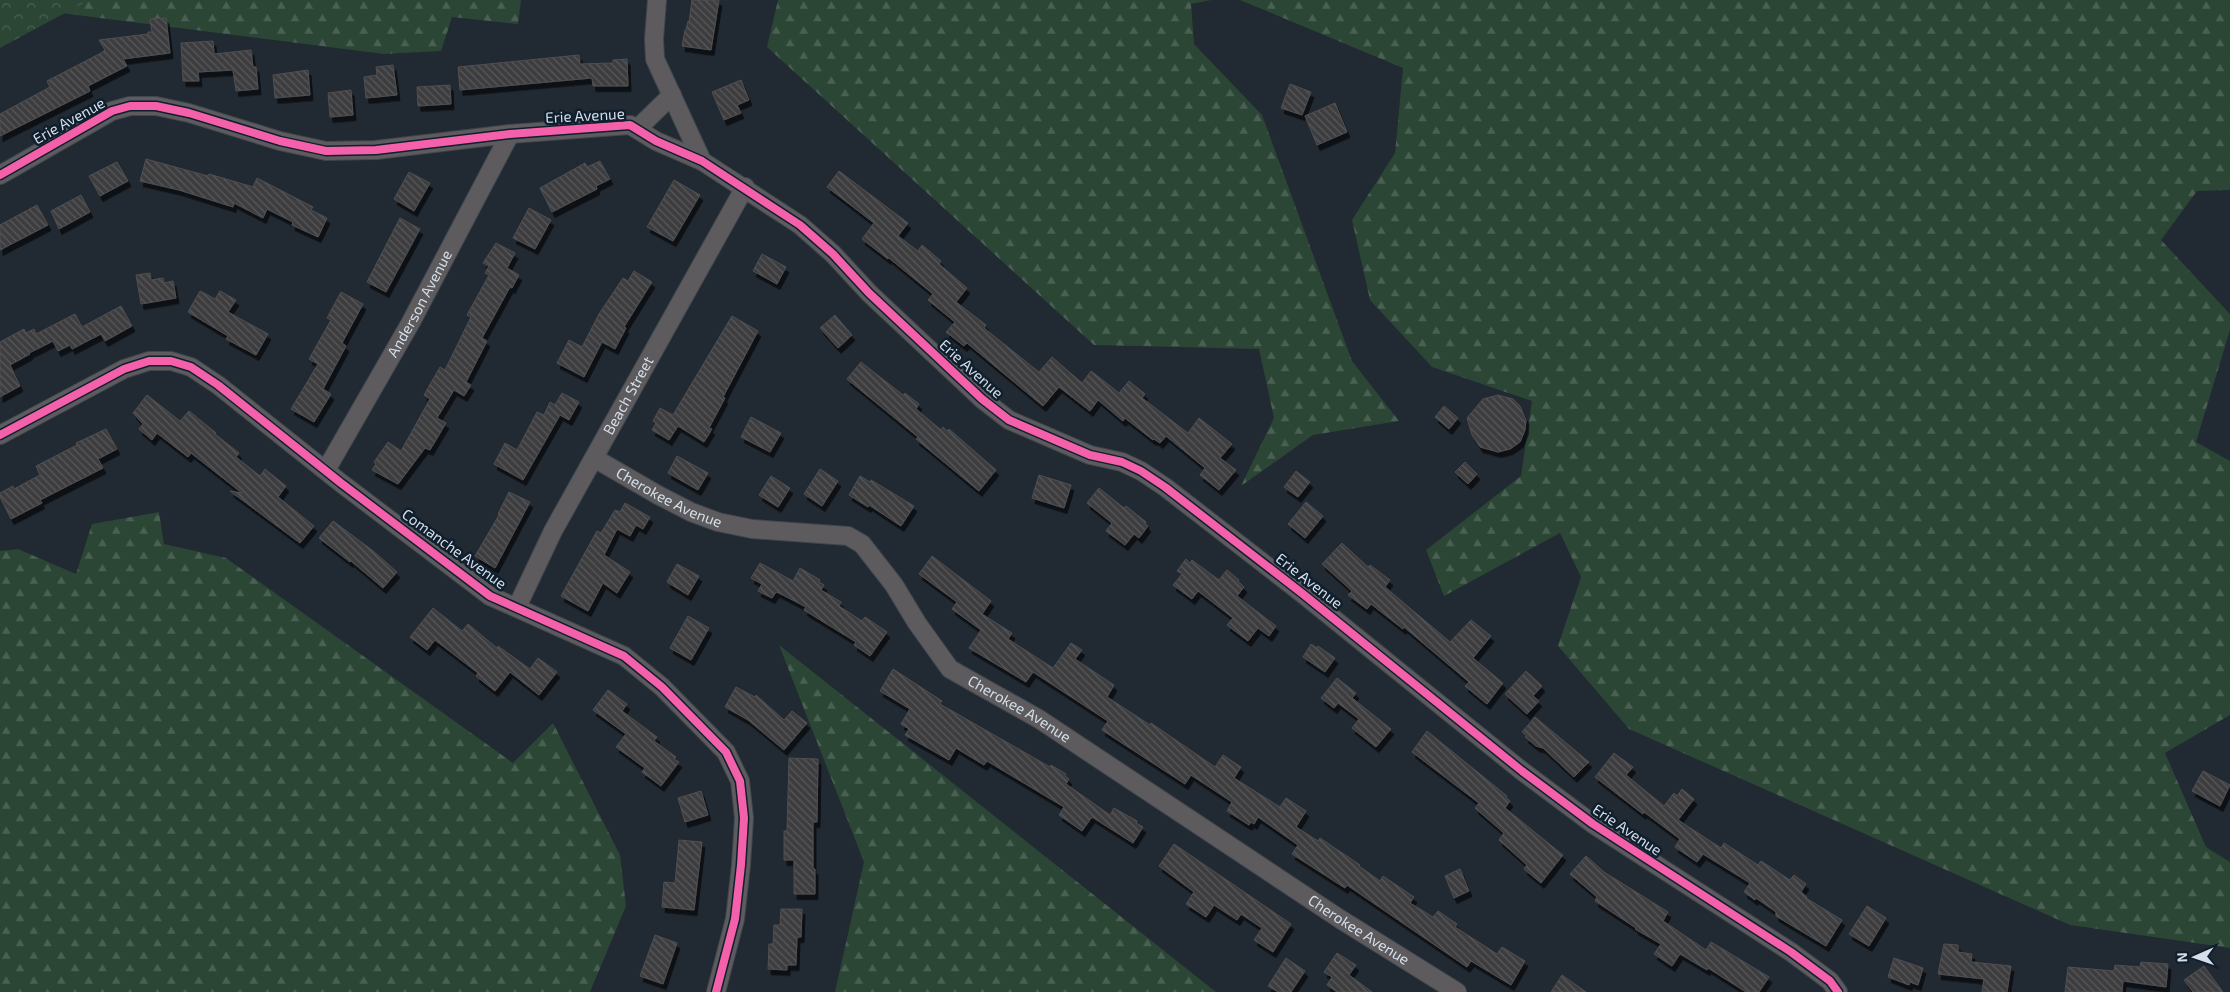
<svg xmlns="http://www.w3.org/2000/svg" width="2230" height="992" viewBox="0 0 2230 992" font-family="'Exo 2',sans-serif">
<defs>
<pattern id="forest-firs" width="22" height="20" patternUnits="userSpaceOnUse" patternTransform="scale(1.25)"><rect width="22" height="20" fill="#2b4634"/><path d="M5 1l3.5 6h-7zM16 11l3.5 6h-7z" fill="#496052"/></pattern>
<pattern id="park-crowns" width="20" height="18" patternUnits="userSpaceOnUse" patternTransform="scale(1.25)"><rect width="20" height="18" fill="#2b4634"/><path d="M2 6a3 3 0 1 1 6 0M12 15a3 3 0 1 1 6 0" fill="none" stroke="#496052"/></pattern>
<pattern id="building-back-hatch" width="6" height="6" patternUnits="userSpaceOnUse" patternTransform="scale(1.25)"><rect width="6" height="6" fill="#3d3d3f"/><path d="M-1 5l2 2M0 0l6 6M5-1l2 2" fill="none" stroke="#58595b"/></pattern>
<filter id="shadow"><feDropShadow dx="3" dy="5.5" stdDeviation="0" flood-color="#0009"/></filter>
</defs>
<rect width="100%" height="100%" fill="#212932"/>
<g fill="url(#forest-firs)">
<polygon points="0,0 521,0 518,24 452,17 441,51 384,54 53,12"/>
<polygon points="778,0 1211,0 1191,4 1194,44 1262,115 1352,361 1399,421 1313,435 1241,486 1274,418 1259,349 1094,345 767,47"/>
<polygon points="1240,0 2230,0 2230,190 2197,191 2161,240 2230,314 2230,330 2196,442 2230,461 2230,715 2165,753 2206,847 2230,862 2230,948 2070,925 1629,729 1558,646 1581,577 1560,533 1444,596 1426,550 1521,476 1532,401 1432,367 1370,300 1352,220 1395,153 1403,68"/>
<polygon points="159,512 164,544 226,558 513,763 553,723 620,855 626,906 590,992 0,992 0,551 18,549 76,574 92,524"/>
<polygon points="779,645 1216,992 835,992 864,862"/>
</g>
<polygon fill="url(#park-crowns)" points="0,0 89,0 0,48"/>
<g fill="url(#building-back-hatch)" stroke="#504f51" filter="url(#shadow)">
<polygon points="692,0 719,0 711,50 682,46 685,30 686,30 688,21 689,22"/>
<polygon points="166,18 170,53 123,59 127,66 88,86 90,91 0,136 0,114 50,87 47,81 101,53 105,50 99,40 148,34 148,32 152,32 150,19"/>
<polygon points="213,41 214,54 251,50 253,67 256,67 258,89 236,91 233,70 198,72 199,81 183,81 181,43"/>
<polygon points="579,55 580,64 613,63 613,60 627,59 628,86 593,86 592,78 460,90 458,67"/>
<polygon points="393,65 397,95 366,98 364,77 377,75 376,67"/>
<polygon points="308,70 310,95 275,98 273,75"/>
<polygon points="741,80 749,100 737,105 741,113 724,120 712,92"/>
<polygon points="1290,84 1311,92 1302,115 1281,108"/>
<polygon points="450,85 451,104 418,106 417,87"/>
<polygon points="351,90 353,115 330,117 328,93"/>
<polygon points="1335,103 1347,132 1317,145 1305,116"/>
<polygon points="146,159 208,176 209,174 253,187 257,178 313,207 311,210 327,218 318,237 292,225 293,222 267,209 263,218 234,203 233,207 179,190 140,181"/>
<polygon points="600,161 610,179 596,186 597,189 552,212 540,188 585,163 587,167"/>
<polygon points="117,162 128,181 100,196 89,176"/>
<polygon points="839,171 908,223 898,236 918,251 922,245 941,261 939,264 967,288 956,302 986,325 984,328 1039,372 1052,357 1082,383 1091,371 1119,393 1129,381 1145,394 1142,398 1188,433 1199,418 1232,444 1220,458 1236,470 1219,490 1200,475 1205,468 1166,436 1160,443 1154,439 1153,440 1125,418 1123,421 1098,400 1090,411 1059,387 1043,406 967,343 964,346 946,332 955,322 928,300 933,294 889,258 888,259 862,239 874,223 827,187"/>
<polygon points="409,172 430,183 414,211 394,199"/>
<polygon points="674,180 700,195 673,241 647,227"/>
<polygon points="81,195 90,212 59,229 51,211"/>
<polygon points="37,205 48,225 0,250 0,225"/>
<polygon points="529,208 551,220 535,249 513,238"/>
<polygon points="400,218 420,229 386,292 367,282"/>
<polygon points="496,243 515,253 507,268 519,275 512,288 510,287 482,338 487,341 466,382 471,385 464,396 454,390 437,418 446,423 430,450 425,448 398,484 372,470 376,464 374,462 388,442 401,451 430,399 424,395 440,367 445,370 471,317 467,315 489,275 485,273 489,266 483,263"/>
<polygon points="762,254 786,267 777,284 753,271"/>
<polygon points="634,271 652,282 624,327 626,328 615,349 602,342 584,377 557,363 569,340 582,347 599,314 623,278 628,281"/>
<polygon points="150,273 151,280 163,278 164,283 173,281 176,298 141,304 136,275"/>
<polygon points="200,291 215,299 220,291 236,300 228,312 268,334 256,355 226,339 228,336 188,312"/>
<polygon points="341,292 363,304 342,343 346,346 323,389 331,394 314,422 291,409 318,364 309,359 331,320 327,318"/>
<polygon points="121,306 132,326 105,341 101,334 72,349 70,345 58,351 53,341 29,353 30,354 10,365 20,386 0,397 0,342 24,329 26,333 34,329 36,334 75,314 82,327"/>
<polygon points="835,315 852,335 838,348 820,328"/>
<polygon points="732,316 758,331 723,397 725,398 709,428 712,429 704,442 678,426 669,440 652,430 656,423 653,421 660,408 673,415"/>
<polygon points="861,362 903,395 905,393 919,404 916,409 941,430 943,427 947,431 949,429 996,470 979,491 916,439 918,437 847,379"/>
<polygon points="562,393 579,402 569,420 560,415 523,480 494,464 505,443 517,450 537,412 544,415 550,402 555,405"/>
<polygon points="147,395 180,421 189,411 216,433 215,434 239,453 236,457 260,476 265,469 286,486 278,497 314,526 300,543 230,491 242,493 191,453 188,457 157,433 152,440 139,429 143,424 133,413"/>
<polygon points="1498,395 1513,399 1520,406 1526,420 1525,430 1520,442 1510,449 1498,452 1480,447 1472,435 1467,418 1483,399"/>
<polygon points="1444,406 1458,418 1449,429 1435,417"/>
<polygon points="751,417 781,433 770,452 741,437"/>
<polygon points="106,429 117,449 98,459 103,468 40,500 42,503 11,519 0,497 0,493 13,486 14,489 40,475 36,466 77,445 76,443"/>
<polygon points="677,456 708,473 698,490 668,473"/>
<polygon points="1465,462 1477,474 1468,484 1455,472"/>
<polygon points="820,469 838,481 822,506 804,494"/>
<polygon points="1296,471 1310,482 1298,497 1284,487"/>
<polygon points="1039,475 1071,485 1064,508 1032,498"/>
<polygon points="771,476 790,488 778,507 759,495"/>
<polygon points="860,476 870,482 871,480 914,506 901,526 869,505 868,507 849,495"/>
<polygon points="1099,488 1124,508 1126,506 1146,522 1145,524 1148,526 1139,538 1134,534 1125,545 1106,531 1112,523 1087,503"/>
<polygon points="509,492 530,502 495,568 475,556 499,515 498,514"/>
<polygon points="1306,502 1323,516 1305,538 1288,524"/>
<polygon points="625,503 650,517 643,529 636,525 630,536 617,529 604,555 630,572 617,593 603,583 588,611 561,596 597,531 601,533 615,510 620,512"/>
<polygon points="333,521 372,550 397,572 383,588 351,561 350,562 319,538"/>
<polygon points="1342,543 1368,567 1370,565 1390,580 1385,587 1450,642 1471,620 1491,636 1473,658 1503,683 1487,704 1465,686 1469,682 1404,627 1403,629 1371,604 1367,609 1348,595 1352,591 1322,564"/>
<polygon points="932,556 991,601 982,614 1012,633 1008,639 1053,668 1071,643 1082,650 1075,659 1114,685 1107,697 1150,725 1151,723 1215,767 1223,755 1241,767 1234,778 1280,807 1286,798 1306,811 1296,827 1318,841 1320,838 1360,865 1359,866 1380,881 1383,876 1414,897 1410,903 1433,917 1438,911 1457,924 1455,927 1497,954 1502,947 1525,961 1511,985 1471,961 1467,967 1347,885 1345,888 1292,854 1298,845 1258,817 1254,824 1251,822 1249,825 1227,811 1232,802 1191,775 1185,784 1102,730 1108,721 1033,672 1026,682 969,648 981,630 952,609 957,602 919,574"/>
<polygon points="1186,559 1190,563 1192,560 1219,580 1227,570 1239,580 1238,581 1244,587 1237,596 1276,626 1269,636 1258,628 1248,641 1227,625 1233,618 1198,591 1192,599 1173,585 1182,574 1177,571"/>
<polygon points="760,563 793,581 800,568 820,580 819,582 824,585 821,590 841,602 839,606 862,621 865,617 887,632 870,656 854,645 856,642 804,610 806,607 779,593 776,592 772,598 758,591 762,584 751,578"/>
<polygon points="677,564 699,576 688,595 667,582"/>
<polygon points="433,608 462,631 468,624 497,648 498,646 530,669 538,658 557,672 539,695 510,672 495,691 476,676 478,673 435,640 427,650 410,637"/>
<polygon points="688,616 709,628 691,660 670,648"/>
<polygon points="1311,644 1317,648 1318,646 1335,658 1325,672 1303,657"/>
<polygon points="893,669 942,701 940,704 1050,767 1051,765 1066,774 1065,776 1069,779 1066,784 1110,815 1114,808 1137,821 1136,823 1143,827 1133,843 1092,817 1082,831 1059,815 1064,807 987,761 984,765 956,748 949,760 905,735 909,729 901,724 910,709 880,691"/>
<polygon points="1526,671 1542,686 1533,696 1539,701 1527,714 1505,694"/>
<polygon points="1337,678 1356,693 1352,698 1391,729 1376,747 1352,728 1359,719 1338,703 1334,708 1321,698"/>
<polygon points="736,687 755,697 756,695 784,720 792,711 807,723 784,750 748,720 725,707"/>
<polygon points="608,690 627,704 622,711 657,737 654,741 676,757 674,759 679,762 661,786 642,772 645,768 616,747 626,734 593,710"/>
<polygon points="1535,717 1589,762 1574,777 1543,748 1536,746 1525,737 1527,736 1522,732"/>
<polygon points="1427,731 1507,796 1506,797 1510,801 1505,808 1563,855 1541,883 1524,869 1527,865 1499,840 1504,833 1475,808 1479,803 1412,752"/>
<polygon points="1614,753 1633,767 1626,775 1664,806 1674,793 1677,796 1682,789 1694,799 1678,820 1721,848 1724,843 1758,865 1761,861 1790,880 1794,875 1806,884 1801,892 1807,897 1806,898 1842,920 1826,946 1776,916 1776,912 1756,898 1755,900 1744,892 1750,883 1703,854 1697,862 1675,847 1680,839 1644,812 1643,814 1595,777"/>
<polygon points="789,758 818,759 817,822 813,822 813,869 815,869 815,894 794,894 794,860 784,860 784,831 787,831"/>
<polygon points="2203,771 2230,785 2220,806 2192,791"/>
<polygon points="701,791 708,815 685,822 678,798"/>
<polygon points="679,840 702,842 694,910 662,907 664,882 675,883"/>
<polygon points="1174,844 1291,924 1273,952 1254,940 1262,928 1241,914 1237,920 1214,905 1206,917 1186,904 1194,892 1159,866"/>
<polygon points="1586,856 1604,872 1668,912 1663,921 1706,950 1711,942 1769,977 1759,992 1746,992 1708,968 1707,970 1680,954 1672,966 1654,954 1661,944 1635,929 1636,928 1595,901 1597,897 1570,874"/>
<polygon points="1460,869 1469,891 1454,898 1445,876"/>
<polygon points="1867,906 1886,918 1869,946 1849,934"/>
<polygon points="781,909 802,909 801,937 797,937 796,965 787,965 787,970 768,969 769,944 773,944 774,925 780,925"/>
<polygon points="655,935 677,943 663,984 640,976"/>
<polygon points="1944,944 1958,945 1958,952 1972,954 1971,962 2011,966 2007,992 1982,992 1984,979 1938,974"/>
<polygon points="1337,953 1356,965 1349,975 1372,992 1337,992 1327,985 1332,977 1324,972"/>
<polygon points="1286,958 1305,971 1291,992 1278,992 1268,986"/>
<polygon points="1894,958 1923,968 1918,985 1910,982 1909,985 1888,977"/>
<polygon points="2141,962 2168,964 2166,987 2123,981 2122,992 2065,992 2068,967 2114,971 2115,965 2140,967"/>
<polygon points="2204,966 2223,992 2193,992 2184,980"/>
<polygon points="1562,975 1586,992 1551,992"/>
</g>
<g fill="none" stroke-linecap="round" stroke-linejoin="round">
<g stroke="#3f464e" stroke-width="20">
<g id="minor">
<polyline points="657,0 654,39 655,59 702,161"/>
<polyline points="637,129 672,95"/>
<polyline points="0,175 112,111 130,106 156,106 189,113 280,141 326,151 376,150 510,134 630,125 656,141 702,161 800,225 833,254 869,293 982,399 1009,420 1090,455 1122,462 1141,471 1165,487 1303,594 1522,771 1593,824 1791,952 1830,981 1838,992"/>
<polyline points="0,435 124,369 149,361 171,361 191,367 218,385 341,483 490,596 624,656 662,687 726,752 740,781 744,818 741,865 735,919 716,992"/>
<path id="s1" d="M594,458L658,495L691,512L718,522L752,529L848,536L862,544L894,585L917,623L950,669L1039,719L1340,919L1457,992"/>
<path id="s2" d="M326,470L411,322L510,134"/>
<path id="s3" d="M517,607L553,531L745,187"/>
</g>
</g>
<use href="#minor" stroke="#5d5b5d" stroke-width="18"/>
<g stroke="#101f2e" stroke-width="11">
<g id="cycleway">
<polyline points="0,175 112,111 130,106 156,106 189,113 280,141 326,151 376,150 510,134 630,125 656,141 702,161 800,225 833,254 869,293 982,399 1009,420 1090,455 1122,462 1141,471 1165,487 1303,594 1522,771 1593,824 1791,952 1830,981 1838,992"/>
<polyline points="0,435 124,369 149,361 171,361 191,367 218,385 341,483 490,596 624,656 662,687 726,752 740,781 744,818 741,865 735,919 716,992"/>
</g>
</g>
<use href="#cycleway" stroke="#f560ab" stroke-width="8"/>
</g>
<g text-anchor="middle" stroke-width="5" stroke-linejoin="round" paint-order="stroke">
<g font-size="15" fill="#d5dfea" stroke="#101f2e">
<text transform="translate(585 116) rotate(-3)" y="5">Erie Avenue</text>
<text transform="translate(69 121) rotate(-29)" y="5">Erie Avenue</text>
<text dy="5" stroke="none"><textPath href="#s2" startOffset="191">Anderson Avenue</textPath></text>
<text transform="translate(971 369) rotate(42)" y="5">Erie Avenue</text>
<text dy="5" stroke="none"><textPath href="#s3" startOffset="239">Beach Street</textPath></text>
<text dy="5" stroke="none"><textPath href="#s1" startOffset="85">Cherokee Avenue</textPath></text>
<text transform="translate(454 549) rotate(36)" y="5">Comanche Avenue</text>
<text transform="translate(1309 581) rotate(38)" y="5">Erie Avenue</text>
<text dy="5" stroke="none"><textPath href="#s1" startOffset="520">Cherokee Avenue</textPath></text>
<text transform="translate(1627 830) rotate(34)" y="5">Erie Avenue</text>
<text dy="5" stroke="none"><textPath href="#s1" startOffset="925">Cherokee Avenue</textPath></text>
</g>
</g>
<g transform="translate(2195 957) rotate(268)" stroke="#101f2e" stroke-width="4" paint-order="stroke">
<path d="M0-4L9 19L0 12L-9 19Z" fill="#d5dfea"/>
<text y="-8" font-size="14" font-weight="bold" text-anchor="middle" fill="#d5dfea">N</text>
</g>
</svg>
